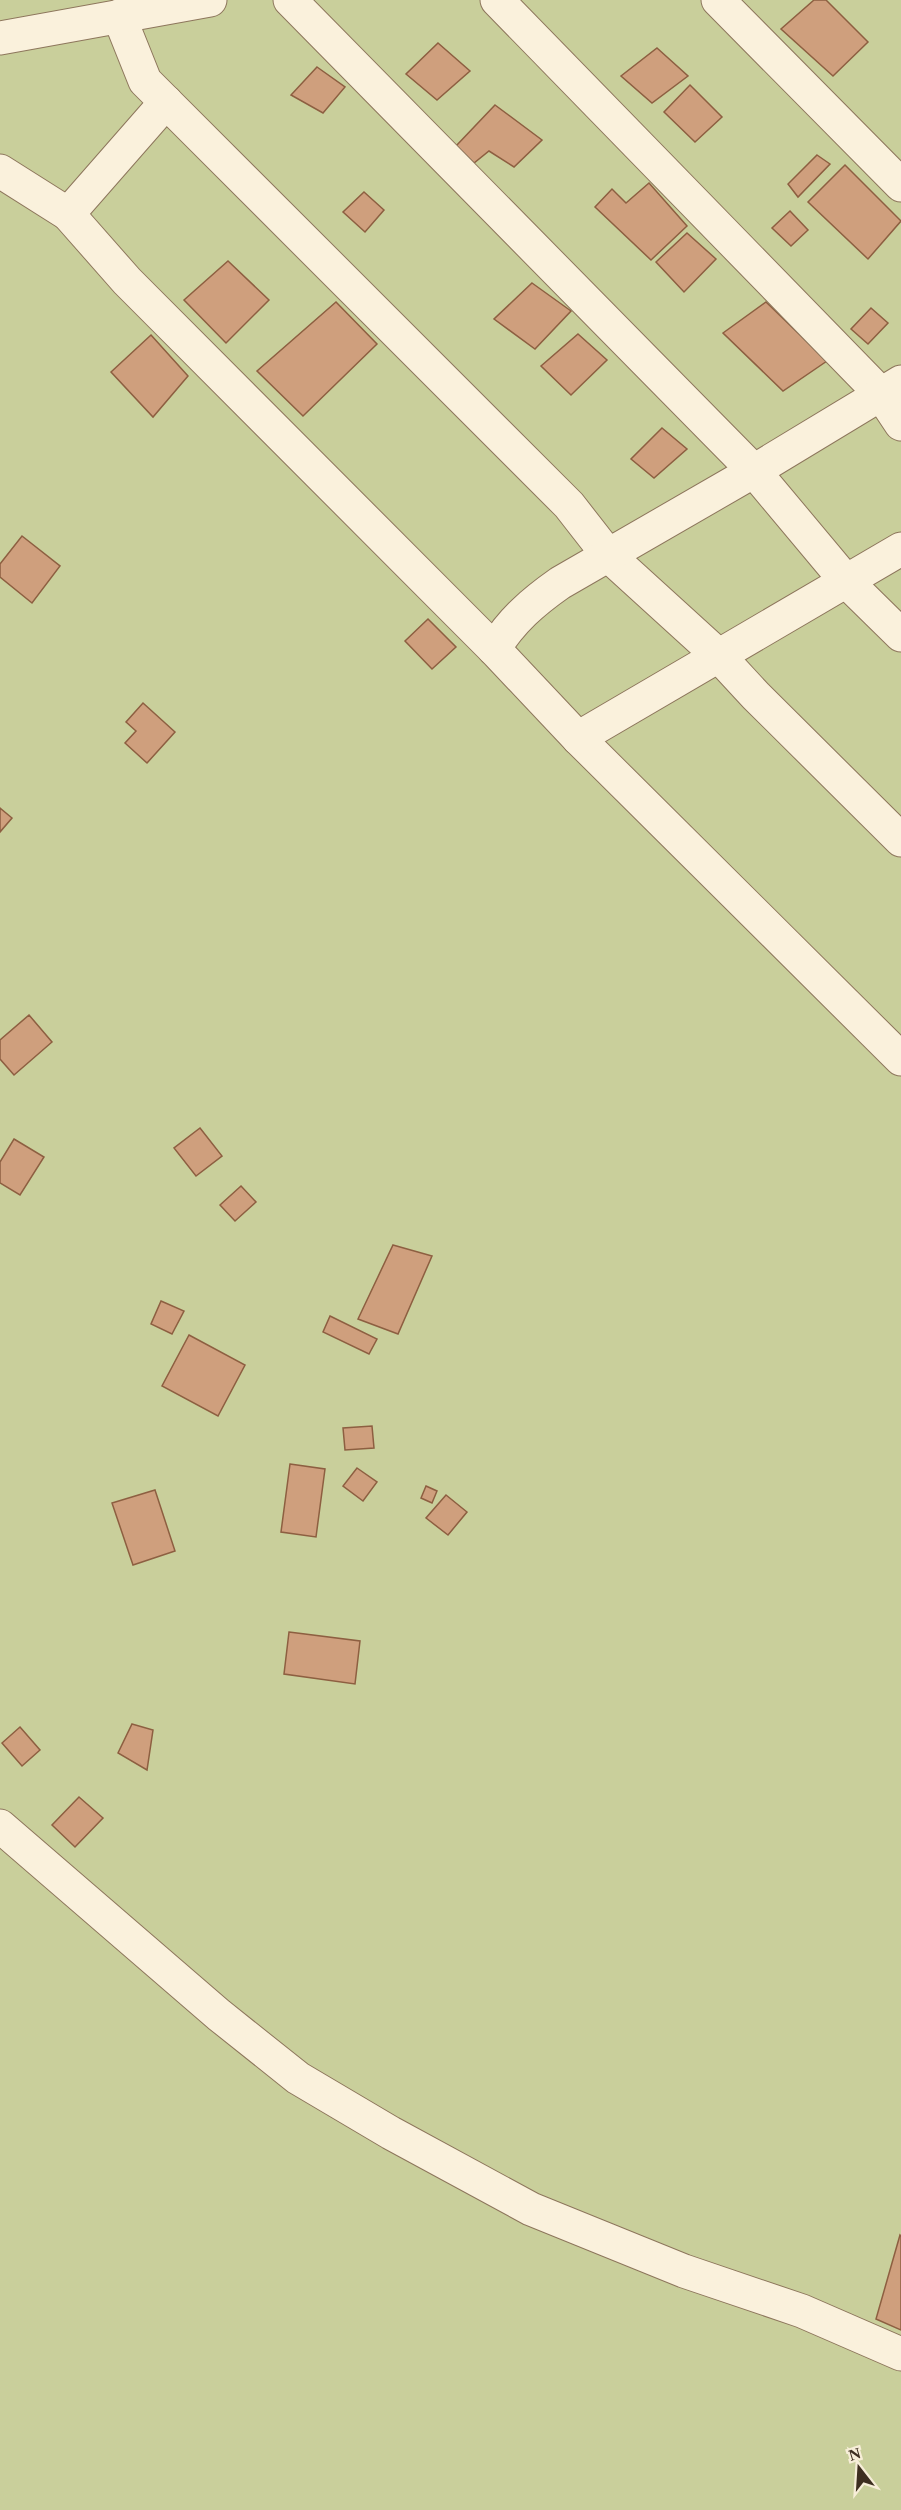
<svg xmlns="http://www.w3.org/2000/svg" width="901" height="2510" viewBox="0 0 901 2510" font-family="'Times New Roman',serif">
<rect width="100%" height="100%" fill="#f0e4c8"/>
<rect fill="#c9cf9b" x="0" y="0" width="901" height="2510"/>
<g fill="#cf9f7d" stroke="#8d5f41" stroke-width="1.5">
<polygon points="814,0 826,0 868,42 833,76 781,29"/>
<polygon points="438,43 470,71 437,100 406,74"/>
<polygon points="657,48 688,76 652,103 621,76"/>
<polygon points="317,67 345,87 323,113 291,95"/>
<polygon points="690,85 722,117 695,142 664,112"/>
<polygon points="495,105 542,140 514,167 489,151 474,163 456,146"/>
<polygon points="817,155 830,164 798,197 788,184"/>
<polygon points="845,165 901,221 868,259 808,202"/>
<polygon points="649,183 687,226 651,260 595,207 612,189 626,203"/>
<polygon points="364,192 384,210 365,232 343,212"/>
<polygon points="790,211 808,230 791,246 772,228"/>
<polygon points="687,233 716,259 684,292 656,262"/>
<polygon points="228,261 269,300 226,343 184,300"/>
<polygon points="532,283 571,311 535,349 494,319"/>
<polygon points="336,302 377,344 303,416 257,371"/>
<polygon points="766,302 827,361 783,391 723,333"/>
<polygon points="871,308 888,323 868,344 851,329"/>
<polygon points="578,334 607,360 571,395 541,366"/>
<polygon points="151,335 188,376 153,417 111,372"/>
<polygon points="662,428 687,449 654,478 631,459"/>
<polygon points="22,536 60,566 32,603 0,577 0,564"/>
<polygon points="428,619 456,647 432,669 405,641"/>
<polygon points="143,703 175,732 147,763 125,743 136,731 126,722"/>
<polygon points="0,808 12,818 0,832"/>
<polygon points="29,1015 52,1042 14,1075 0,1059 0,1040"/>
<polygon points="200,1128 222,1156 196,1176 174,1148"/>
<polygon points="14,1139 44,1157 20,1195 0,1183 0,1162"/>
<polygon points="241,1186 256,1202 235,1221 220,1205"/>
<polygon points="393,1245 432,1256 398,1334 358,1319"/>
<polygon points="161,1301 184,1311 172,1334 151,1324"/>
<polygon points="330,1316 377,1339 369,1354 323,1332"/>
<polygon points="189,1335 245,1365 218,1416 162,1386"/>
<polygon points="372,1426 374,1448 345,1450 343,1428"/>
<polygon points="290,1464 325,1469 316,1537 281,1532"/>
<polygon points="357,1468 377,1482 363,1501 343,1486"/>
<polygon points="426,1486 437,1491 432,1503 421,1498"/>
<polygon points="155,1490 175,1551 133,1565 112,1503"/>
<polygon points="446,1495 467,1512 448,1535 426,1518"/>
<polygon points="289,1632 360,1641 355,1684 284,1674"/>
<polygon points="132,1724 153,1730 147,1770 118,1753"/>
<polygon points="20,1727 40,1750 22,1766 2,1743"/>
<polygon points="79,1797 103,1818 75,1847 52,1825"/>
<polygon points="900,2235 901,2236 901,2330 876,2319"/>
</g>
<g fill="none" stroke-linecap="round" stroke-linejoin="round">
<g stroke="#8d765c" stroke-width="35">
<g id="street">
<polyline points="290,0 754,471 846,581 901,635"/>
<polyline points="497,0 881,394 901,424"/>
<polyline points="718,0 901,185"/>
<polyline points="119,16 145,81 569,505 608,555 719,656 756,696 901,840"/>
<polyline points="0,38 210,0"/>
<polyline points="0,171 68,214 127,281 494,649 578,738 901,1059"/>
<polyline points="68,214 166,102"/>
<path d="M494,649C512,620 533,602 560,583L754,471L901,382"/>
<polyline points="578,738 901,549"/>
<polyline points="0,1826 219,2015 298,2078 391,2133 531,2209 684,2271 802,2311 901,2354"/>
</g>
</g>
<use href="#street" stroke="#faf1dc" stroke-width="33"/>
</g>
<g transform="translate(859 2468) rotate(343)" stroke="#f7eed8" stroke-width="4.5" paint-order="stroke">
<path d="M0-4.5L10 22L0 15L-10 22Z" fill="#3d2e20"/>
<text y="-9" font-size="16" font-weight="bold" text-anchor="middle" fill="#3d2e20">N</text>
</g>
</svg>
